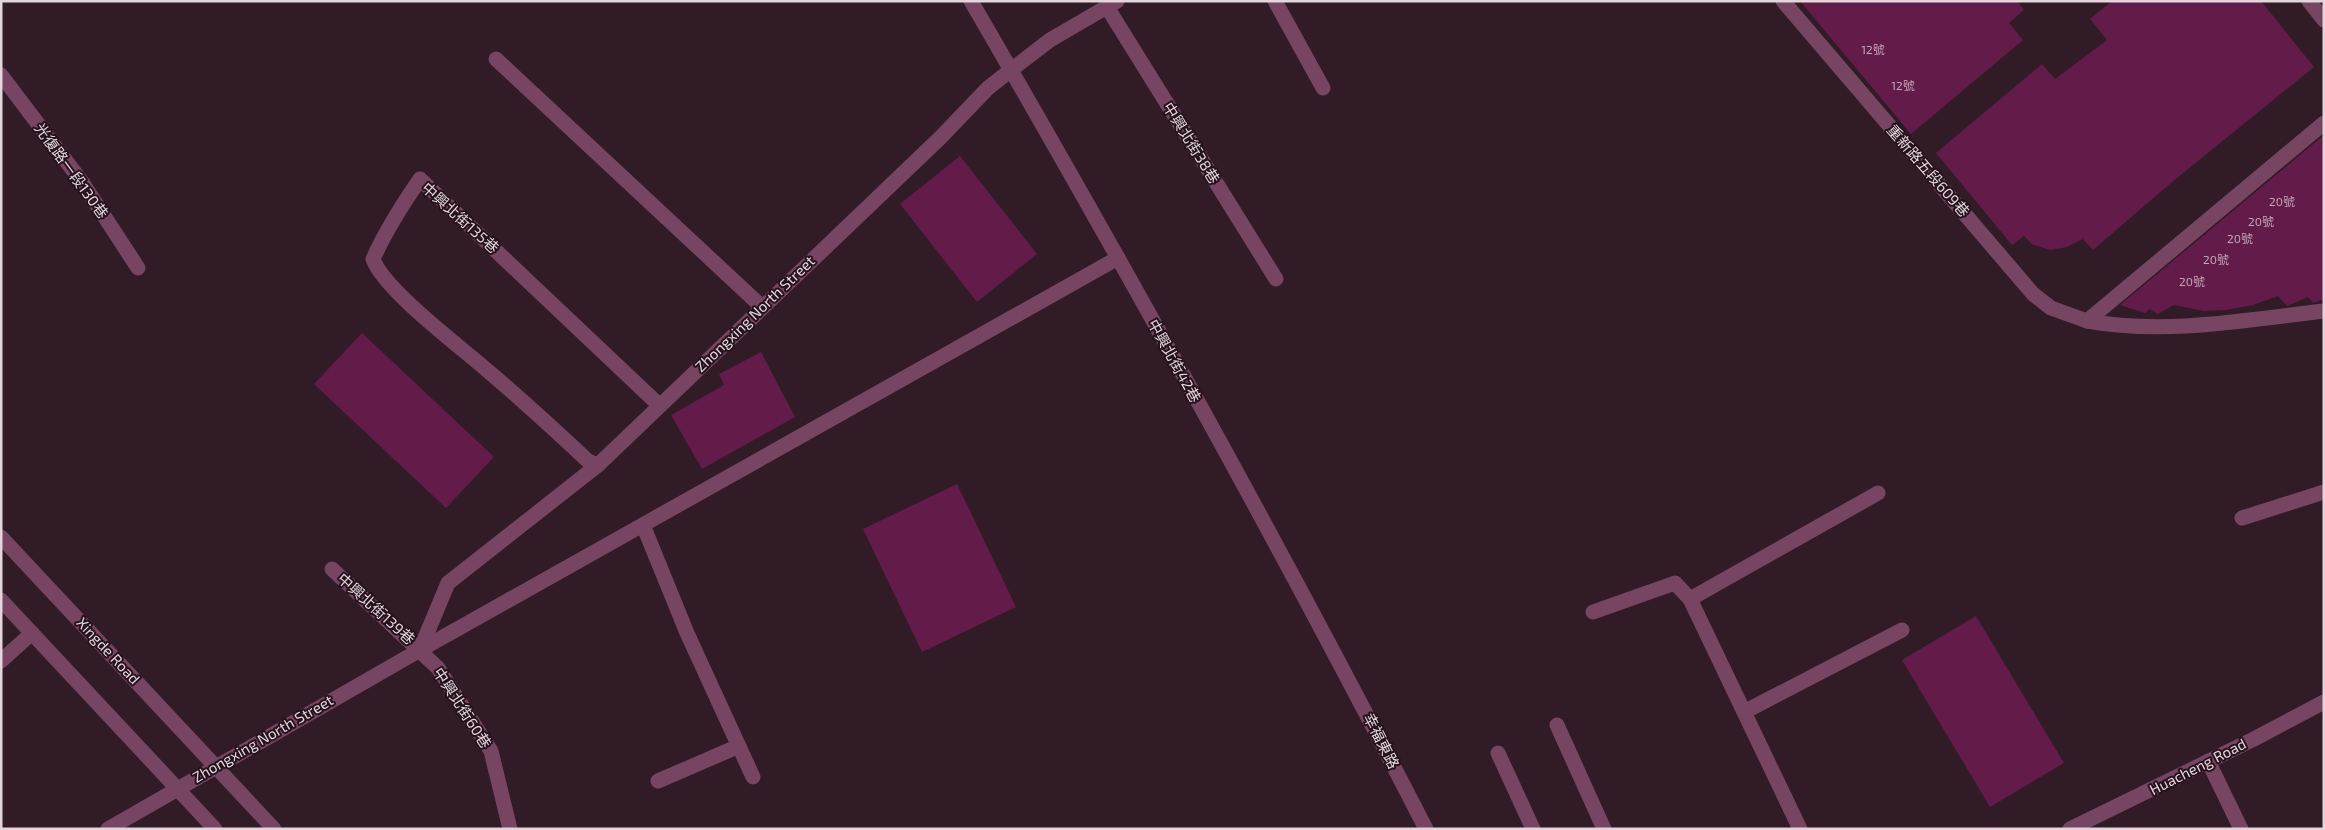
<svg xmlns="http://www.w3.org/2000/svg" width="2325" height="830" viewBox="0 0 2325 830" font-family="'Exo 2','Noto Sans TC',sans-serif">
<rect width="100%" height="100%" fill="#301b27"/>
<g fill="#631c4a">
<polygon points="1800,1 2017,1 2024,10 2009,23 2023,40 1911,134"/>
<polygon points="2112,1 2261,1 2314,67 2172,182 2093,250 2083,239 2067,247 2050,250 2032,244 2024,236 2012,245 1936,153 2042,64 2055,79 2107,40 2090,19"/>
<polygon points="2324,135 2324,299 2313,303 2308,297 2287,306 2278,296 2253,305 2226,310 2204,311 2174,305 2158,314 2150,309 2145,313 2120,305"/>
<polygon points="960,156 1037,254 977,302 900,204"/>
<polygon points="362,333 494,457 446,508 314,384"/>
<polygon points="761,352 795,417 702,469 671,415 724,385 719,374"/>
<polygon points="957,484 1016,607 922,652 863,529"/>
<polygon points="1976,616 2064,763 1990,807 1902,660"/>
</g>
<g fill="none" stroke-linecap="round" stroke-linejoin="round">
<g stroke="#774562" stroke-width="15">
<path d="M971,1C1129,273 1282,549 1426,829"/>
<polyline points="1275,1 1323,88"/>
<polyline points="1783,1 2033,294 2051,308 2087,321 2324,123"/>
<polyline points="2309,1 2324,20"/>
<polyline points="1107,7 1276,279"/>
<polyline points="496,59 762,307"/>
<polyline points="1,75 82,182 138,268"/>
<path d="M2087,321C2165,335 2246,320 2324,311"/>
<path d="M598,465L588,461C555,430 522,400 488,371C461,347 384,290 373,259C386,230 402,205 420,179L659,405"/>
<polyline points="2242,518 2324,492"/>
<polyline points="643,525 687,633 753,777"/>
<polyline points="1,537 274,829"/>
<polyline points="332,569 438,668 491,751 510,829"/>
<polyline points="1690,599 1878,493"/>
<polyline points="1,600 215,829"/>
<polyline points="1593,612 1675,583 1690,599 1800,829"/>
<polyline points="420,650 448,583 598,465 941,137 988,88 1011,70 1050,40 1117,1"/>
<polyline points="1,661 32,633"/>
<polyline points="1744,712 1902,630"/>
<polyline points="1557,725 1604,829"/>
<polyline points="1498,753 1533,829"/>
<polyline points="2208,761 2241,829"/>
<polyline points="658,781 739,746"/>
<polyline points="108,829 420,650 1118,258"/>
<polyline points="2070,829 2254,739 2324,702"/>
</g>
</g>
<g text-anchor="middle" stroke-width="4" stroke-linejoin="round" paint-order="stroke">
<g font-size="12" fill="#c3a7b8">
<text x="1873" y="54">12號</text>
<text x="1903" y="90">12號</text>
<text x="2282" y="206">20號</text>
<text x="2261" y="226">20號</text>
<text x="2240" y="243">20號</text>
<text x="2216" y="264">20號</text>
<text x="2192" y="286">20號</text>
</g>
<g font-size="15" fill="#e3d5dc" stroke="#25121d">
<text transform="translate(1191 143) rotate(58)" y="5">中興北街38巷</text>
<text transform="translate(71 171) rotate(54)" y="5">光復路一段130巷</text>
<text transform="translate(1928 171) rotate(49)" y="5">重新路五段609巷</text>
<text transform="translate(460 218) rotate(42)" y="5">中興北街135巷</text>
<text transform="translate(755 314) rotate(-44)" y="5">Zhongxing North Street</text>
<text transform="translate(1174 361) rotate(61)" y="5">中興北街42巷</text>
<text transform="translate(376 609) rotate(42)" y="5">中興北街139巷</text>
<text transform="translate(108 651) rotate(47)" y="5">Xingde Road</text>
<text transform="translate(462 708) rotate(57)" y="5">中興北街60巷</text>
<text transform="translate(263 739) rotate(-30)" y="5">Zhongxing North Street</text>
<text transform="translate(1381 741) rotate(63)" y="5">幸福東路</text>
<text transform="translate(2198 767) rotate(-27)" y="5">Huacheng Road</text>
</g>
</g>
<rect width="2325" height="830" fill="none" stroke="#e3d5dc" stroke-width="5"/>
</svg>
